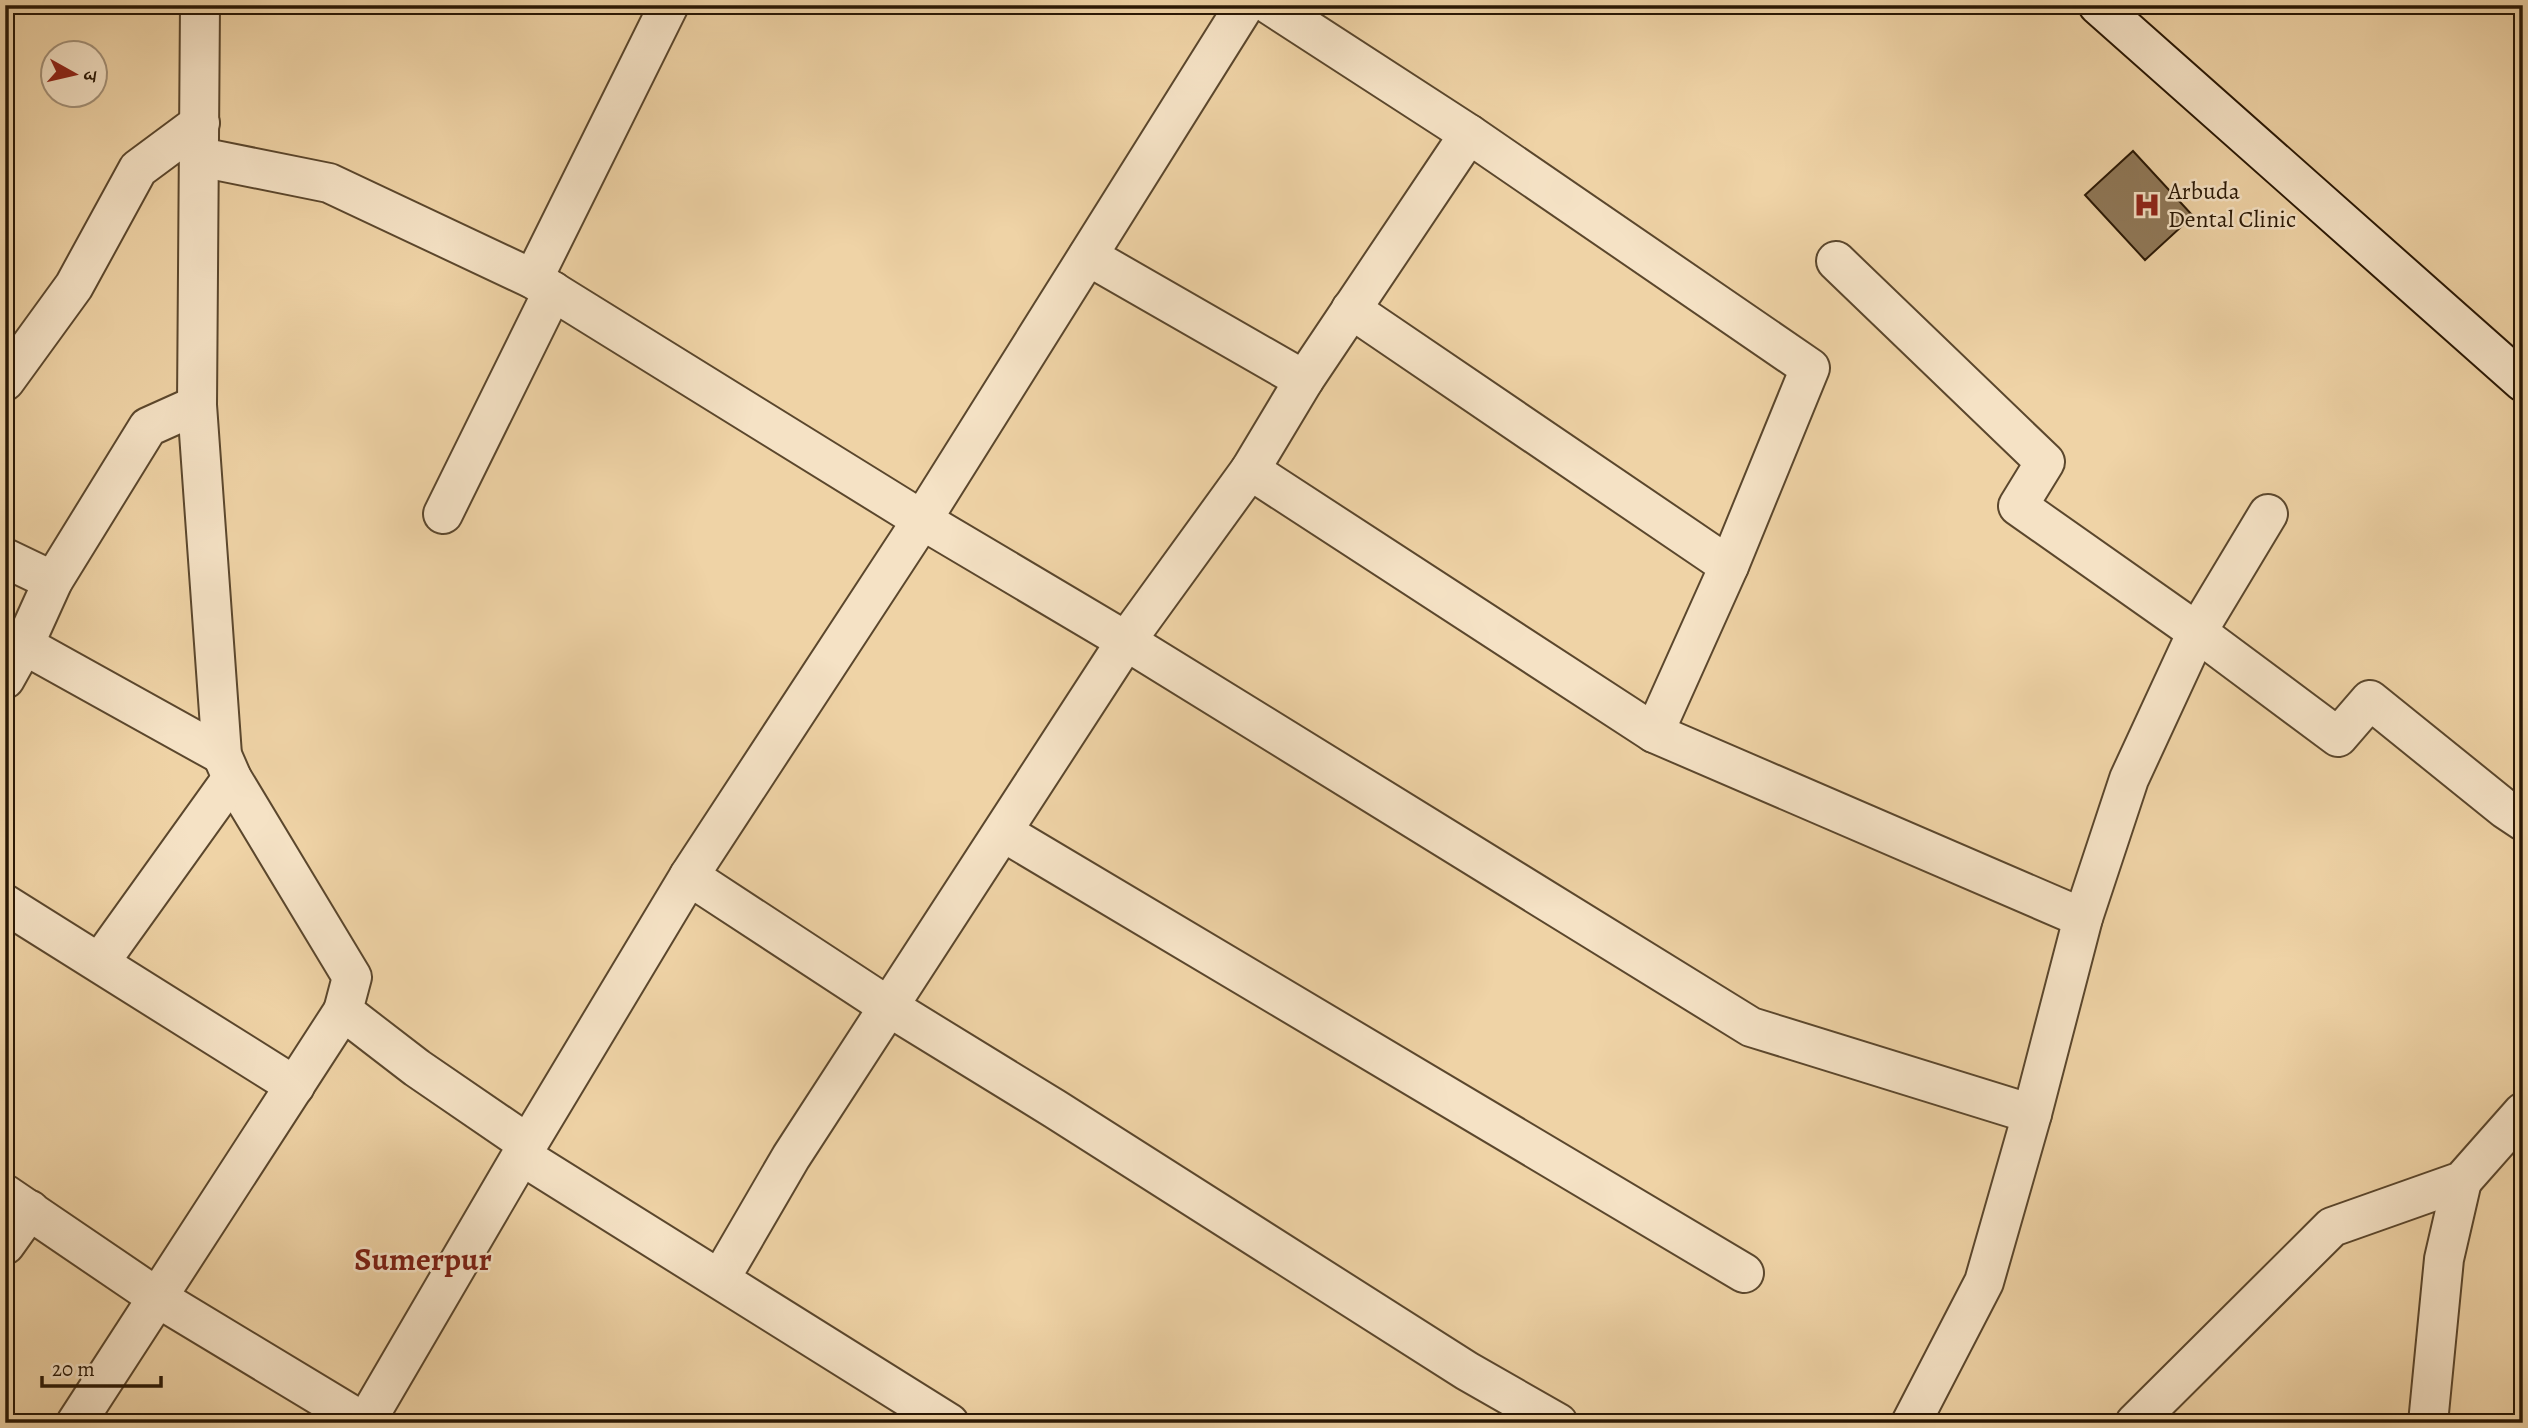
<svg xmlns="http://www.w3.org/2000/svg" width="2528" height="1428" viewBox="0 0 2528 1428" font-family="Alegreya,'Noto Serif Devanagari',serif">
<rect width="100%" height="100%" fill="#efd3a6"/>
<filter id="stains"><feTurbulence type="fractalNoise" baseFrequency=".00286" numOctaves="4"/><feColorMatrix values="0 0 0 0 .2 0 0 0 0 .09 0 0 0 0 .02 0 0 0 .5 -.17"/></filter>
<radialGradient id="worn" r=".72"><stop offset=".6" stop-color="#630" stop-opacity="0"/><stop offset="1" stop-color="#630" stop-opacity=".3"/></radialGradient>
<polygon fill="#907959" stroke="#2a1805" stroke-width="2" points="2133,151 2193,216 2145,260 2085,195"/>
<g fill="none" stroke-linecap="round" stroke-linejoin="round">
<g stroke="#5b472d" stroke-width="42">
<g id="minor">
<polyline points="200,5 197,405 222,755 232,778 352,977 343,1011 417,1068 528,1144"/>
<polyline points="1270,5 1469,134 1810,368 1729,566 1654,733"/>
<polyline points="200,157 329,183 533,279 922,520 1126,641 1751,1027 2032,1114"/>
<polyline points="1088,256 1304,380"/>
<polyline points="1836,261 2045,462 2018,506 2197,632 2338,737 2370,700 2505,809 2523,821"/>
<polyline points="533,279 669,5"/>
<polyline points="1351,309 1729,566"/>
<polyline points="5,381 74,286 138,169 200,123"/>
<polyline points="1250,470 1654,733 2083,918"/>
<polyline points="443,514 553,291"/>
<polyline points="5,558 53,581"/>
<polyline points="24,645 222,755"/>
<polyline points="5,679 24,645 53,581 148,427 197,405"/>
<polyline points="1003,832 1744,1273"/>
<polyline points="689,876 889,1007 1055,1109 1467,1371 1558,1423"/>
<polyline points="5,904 295,1086"/>
<polyline points="100,962 232,778"/>
<polyline points="522,1156 949,1423"/>
<polyline points="5,1194 158,1298 365,1423"/>
<polyline points="5,1245 30,1210"/>
<polyline points="720,1279 791,1157 1126,641 1250,470 1304,380 1469,134"/>
<polyline points="76,1423 343,1011"/>
<polyline points="365,1423 528,1144 689,876 922,520 1245,5"/>
<polyline points="1911,1423 1984,1282 2032,1114 2083,918 2129,779 2197,632 2268,514"/>
<polyline points="2135,1423 2332,1227 2462,1181 2523,1112"/>
<polyline points="2428,1423 2444,1259 2462,1181"/>
</g>
</g>
<g stroke="#2a1805" stroke-width="42">
<polyline id="secondary" points="2098,5 2523,382"/>
</g>
<use href="#minor" stroke="#f5e2c5" stroke-width="38"/>
<use href="#secondary" stroke="#f5e2c5" stroke-width="38"/>
</g>
<defs>
<g id="hospital-bare" transform="scale(2.1)"><path d="M-5-5h3v3.5h4V-5h3V5h-3V1.5h-4V5h-3Z" fill="#8f2418" stroke="#f5e2c5" stroke-width="2.5" paint-order="stroke"/></g>
</defs>
<g fill-rule="evenodd">
<use href="#hospital-bare" x="2147" y="205"/>
</g>
<g text-anchor="middle" stroke-width="5" stroke-linejoin="round" paint-order="stroke">
<g font-size="24" fill="#2a1805" stroke="#f5e2c5" text-anchor="start">
<text x="2168" y="199">Arbuda<tspan x="2168" dy="28">Dental Clinic</tspan></text>
</g>
<g font-size="32" font-weight="bold" fill="#7a1f14" stroke="#f5e2c5">
<text x="423" y="1270">Sumerpur</text>
</g>
</g>
<rect width="2528" height="1428" fill="none" stroke="#efd3a6" stroke-width="28"/>
<rect x="7" y="7" width="2514" height="1414" fill="none" stroke="#2a1805" stroke-width="3.5"/>
<rect x="14" y="14" width="2500" height="1400" fill="none" stroke="#2a1805" stroke-width="2"/>
<g transform="translate(74 74) rotate(98)"><circle r="33" fill="#f5e2c5" stroke="#a49178" stroke-width="2"/>
<path d="M0-5L12 26L0 18L-12 26Z" fill="#8f2418"/>
<text y="-10" font-size="19" font-weight="bold" text-anchor="middle" fill="#2a1805">उ</text>
</g>
<path d="M42 1376v10h119v-10" fill="none" stroke="#2a1805" stroke-width="3.5"/>
<text x="52" y="1376" font-size="21" fill="#2a1805" stroke="#f5e2c5" stroke-width="5" paint-order="stroke">20 m</text>
<rect width="100%" height="100%" filter="url(#stains)"/>
<rect width="100%" height="100%" fill="url(#worn)"/>
</svg>
